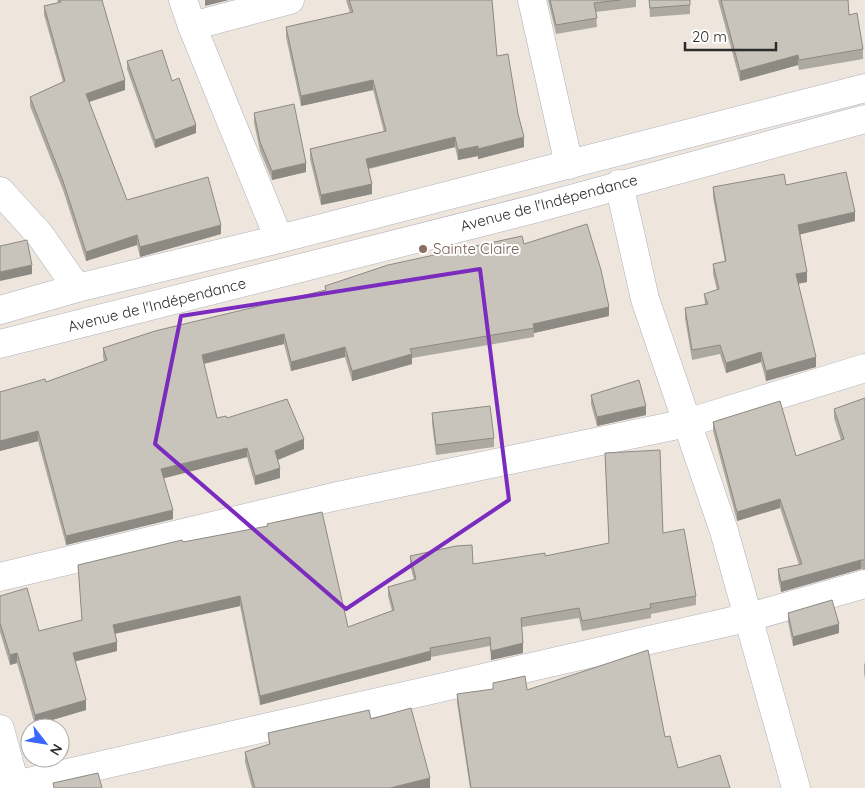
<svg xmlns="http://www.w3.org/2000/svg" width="865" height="788" viewBox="0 0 865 788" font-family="Quicksand,sans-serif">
<rect width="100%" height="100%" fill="#eee6dd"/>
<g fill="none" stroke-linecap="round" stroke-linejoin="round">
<g stroke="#adb1bc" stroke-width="29">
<g id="minor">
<polyline points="183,0 192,26 279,239"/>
<polyline points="532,0 569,165"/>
<polyline points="192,26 290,0"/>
<polyline points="619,184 645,299 724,531 796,788"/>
<polyline points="0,191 40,235 77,288"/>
<polyline points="0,577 333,497 687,423 865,368"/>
<polyline points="0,729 16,788"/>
<polyline points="2,788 750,617 865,584"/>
</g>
</g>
<g stroke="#adb1bc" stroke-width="29">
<g id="tertiary">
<polyline points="0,310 77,288 279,239 865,88"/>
<polyline points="0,344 534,209 865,119"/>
</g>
</g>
<use href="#minor" stroke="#fff" stroke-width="28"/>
<use href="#tertiary" stroke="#fff" stroke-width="28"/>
</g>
<g fill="#ada9a1">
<polygon points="57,0 102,0 125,90 89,102 127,200 221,234 140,257 137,245 86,261 63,190 30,106 30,97 63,82 44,15 44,6 58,3"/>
<polygon points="346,0 492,0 497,56 518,114 524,147 478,159 478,156 458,160 455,147 369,169 372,194 321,205 310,159 310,149 384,132 373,90 301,106 286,37 286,27 350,13"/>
<polygon points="548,0 636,0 636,7 596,12 597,27 556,34"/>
<polygon points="649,0 690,0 690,14 650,17"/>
<polygon points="718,0 848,0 849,15 863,49 863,59 799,70 798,65 740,81"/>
<polygon points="127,61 196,133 155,148 127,69"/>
<polygon points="254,113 306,172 272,180 260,151 254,123"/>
<polygon points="786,185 855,221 800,234 807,282 798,284 816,367 766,381 761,362 726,373 720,354 692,360 685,318 685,308 705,305 704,294 717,290 713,274 713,264 725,262 713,197 713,187"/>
<polygon points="524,244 609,316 534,333 534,337 412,358 412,364 352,381 345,357 291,371 284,344 204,364 217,418 227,418 304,449 278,460 280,478 255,485 247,457 164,478 173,519 66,545 38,441 0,451 0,392 46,382 104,361 103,357 103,348 325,290 325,286"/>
<polygon points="591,395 646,415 597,426 591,404"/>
<polygon points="865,398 865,570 861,569 781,592 778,578 778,569 799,565 780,508 737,521 713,431 713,422 796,456 841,440 834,418 834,409"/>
<polygon points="432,413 494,438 494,447 436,455 432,423"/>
<polygon points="605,453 663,533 696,596 696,605 651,614 651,618 582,631 579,618 522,627 523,653 491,660 490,646 431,657 431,660 260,705 240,606 115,634 117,651 75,661 86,710 35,725 17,663 10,665 0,632 0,596 39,631 82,620 78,565 183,542 348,627 392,611 388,596 388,587 414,580 410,565 410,556 473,564 545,556 609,544"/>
<polygon points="788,613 839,633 793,646 788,622"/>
<polygon points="865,663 865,679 864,673 864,664"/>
<polygon points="527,690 665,737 678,768 730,788 470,788 457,703 457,694"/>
<polygon points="371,719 430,788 252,788 245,762 245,752 269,745 268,733"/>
</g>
<g fill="#8d8983">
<polygon points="205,0 229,0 205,6"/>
<polygon points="798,55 798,65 740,81 740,71"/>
<polygon points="125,80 125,90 86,103 86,94"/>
<polygon points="373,80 373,90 301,106 301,96"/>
<polygon points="196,125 196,133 155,148 155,140"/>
<polygon points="455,137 455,147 366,169 366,159"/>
<polygon points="524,137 524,147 478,159 478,149"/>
<polygon points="478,146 478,156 458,160 458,150"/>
<polygon points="306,163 306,172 272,180 272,171"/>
<polygon points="372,184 372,194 321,205 321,195"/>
<polygon points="855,212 855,221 798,235 798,225"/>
<polygon points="221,225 221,234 140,257 140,247"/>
<polygon points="137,235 137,245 86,261 86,252"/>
<polygon points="32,265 32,274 0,281 0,272"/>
<polygon points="807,272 807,282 796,284 796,274"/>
<polygon points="609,307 609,316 534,333 533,324"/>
<polygon points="284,334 284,344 202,364 202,355"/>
<polygon points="345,347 345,357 291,371 291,362"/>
<polygon points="761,352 761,362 726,373 726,363"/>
<polygon points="412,354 412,364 352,381 352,371"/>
<polygon points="816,357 816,367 766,381 766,371"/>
<polygon points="646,406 646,415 597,426 597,417"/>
<polygon points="38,431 38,441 0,451 0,441"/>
<polygon points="304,439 304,449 275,461 275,451"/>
<polygon points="247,448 247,457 161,479 161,469"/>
<polygon points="280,468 280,478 255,485 255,476"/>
<polygon points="780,499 780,508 737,521 737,512"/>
<polygon points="173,510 173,519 66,545 66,536"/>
<polygon points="861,560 861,569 781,592 781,582"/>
<polygon points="240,596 240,606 113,634 113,625"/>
<polygon points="839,624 839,633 793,646 793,637"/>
<polygon points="117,642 117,651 73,662 73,653"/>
<polygon points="523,643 523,653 491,660 491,651"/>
<polygon points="431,651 431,660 260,705 260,696"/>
<polygon points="17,653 17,663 10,665 10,655"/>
<polygon points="86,700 86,710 35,725 35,715"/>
<polygon points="430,778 430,788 390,788"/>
</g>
<g fill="#c9c4bb" stroke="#8d8983">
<polygon points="60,0 102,0 125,80 86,94 127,200 208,177 221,225 140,247 137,235 86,252 63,181 30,97 65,81 44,6 61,2"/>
<polygon points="349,0 492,0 497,56 508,54 518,114 524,137 478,149 478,146 458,150 455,137 366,159 372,184 321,195 310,149 386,131 373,80 301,96 286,27 353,12"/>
<polygon points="550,0 620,0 594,3 597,18 556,25"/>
<polygon points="649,0 690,0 690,5 650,8"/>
<polygon points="721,0 848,0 849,15 857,13 863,49 799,60 798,55 740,71"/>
<polygon points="162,50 172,81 179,78 196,125 155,140 127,61"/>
<polygon points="294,104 306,163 272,171 260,142 254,113"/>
<polygon points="846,172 855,212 798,225 807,272 796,274 816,357 766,371 761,352 726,363 720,345 692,350 685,308 708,304 704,294 719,289 713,264 726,261 713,187 784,174 786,185"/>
<polygon points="587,224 601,270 609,307 533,324 534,328 410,349 412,354 352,371 345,347 291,362 284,334 202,355 217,418 226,416 227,418 287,399 304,439 275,451 280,468 255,476 247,448 161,469 173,510 66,536 38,431 0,441 0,392 45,379 46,382 107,360 103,348 155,331 326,290 325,286 388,265 522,236 524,244"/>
<polygon points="27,240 32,265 0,272 0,246"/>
<polygon points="639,380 646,406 597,417 591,395"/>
<polygon points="865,398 865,560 861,560 781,582 778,569 802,564 780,499 737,512 713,422 780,401 796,456 844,439 834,409"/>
<polygon points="490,406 494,438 436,445 432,413"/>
<polygon points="660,450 663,533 684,529 696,596 650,604 651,608 582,621 579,608 521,618 523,643 491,651 490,637 430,648 431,651 260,696 240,596 113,625 117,642 73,653 86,700 35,715 17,653 10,655 0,623 0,596 27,588 39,631 82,620 78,565 182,540 183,542 268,526 267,524 322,512 348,627 394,610 388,587 416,579 410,556 456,546 472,545 473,564 545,553 545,556 609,543 605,453"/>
<polygon points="832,600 839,624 793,637 788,613"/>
<polygon points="648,650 665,737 670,736 678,768 720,755 730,788 471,788 457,694 493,689 493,683 525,676 527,690"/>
<polygon points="411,708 430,778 390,788 255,788 245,752 270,744 268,733 369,710 371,719"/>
<polygon points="98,773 102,788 54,788 53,783"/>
</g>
<path fill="none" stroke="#7b2cbf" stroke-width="4" stroke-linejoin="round" d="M480,269L509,500L346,609L155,444L181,316Z"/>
<circle fill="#8d6e63" stroke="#fff" stroke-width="2" cx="423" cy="249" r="5"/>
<g text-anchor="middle" stroke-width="4" stroke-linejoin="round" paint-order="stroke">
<g font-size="15" fill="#2c2c2c" stroke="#fff">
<text transform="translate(549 203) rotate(-15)" y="5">Avenue de l'Indépendance</text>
<text transform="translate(157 305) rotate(-14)" y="5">Avenue de l'Indépendance</text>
</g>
<g font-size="15" fill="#785e54" stroke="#fff" text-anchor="start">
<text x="433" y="254">Sainte Claire</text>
</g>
</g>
<g transform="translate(45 743) rotate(121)"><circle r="24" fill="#ffffff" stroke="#ababab"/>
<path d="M0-4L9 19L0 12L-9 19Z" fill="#3967ff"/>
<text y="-8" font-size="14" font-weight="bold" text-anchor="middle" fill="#2c2c2c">N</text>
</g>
<path d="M685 42v8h91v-8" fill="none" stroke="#2c2c2c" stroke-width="2.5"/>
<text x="692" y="42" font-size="15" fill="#2c2c2c" stroke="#ffffff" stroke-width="4" paint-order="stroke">20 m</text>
</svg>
